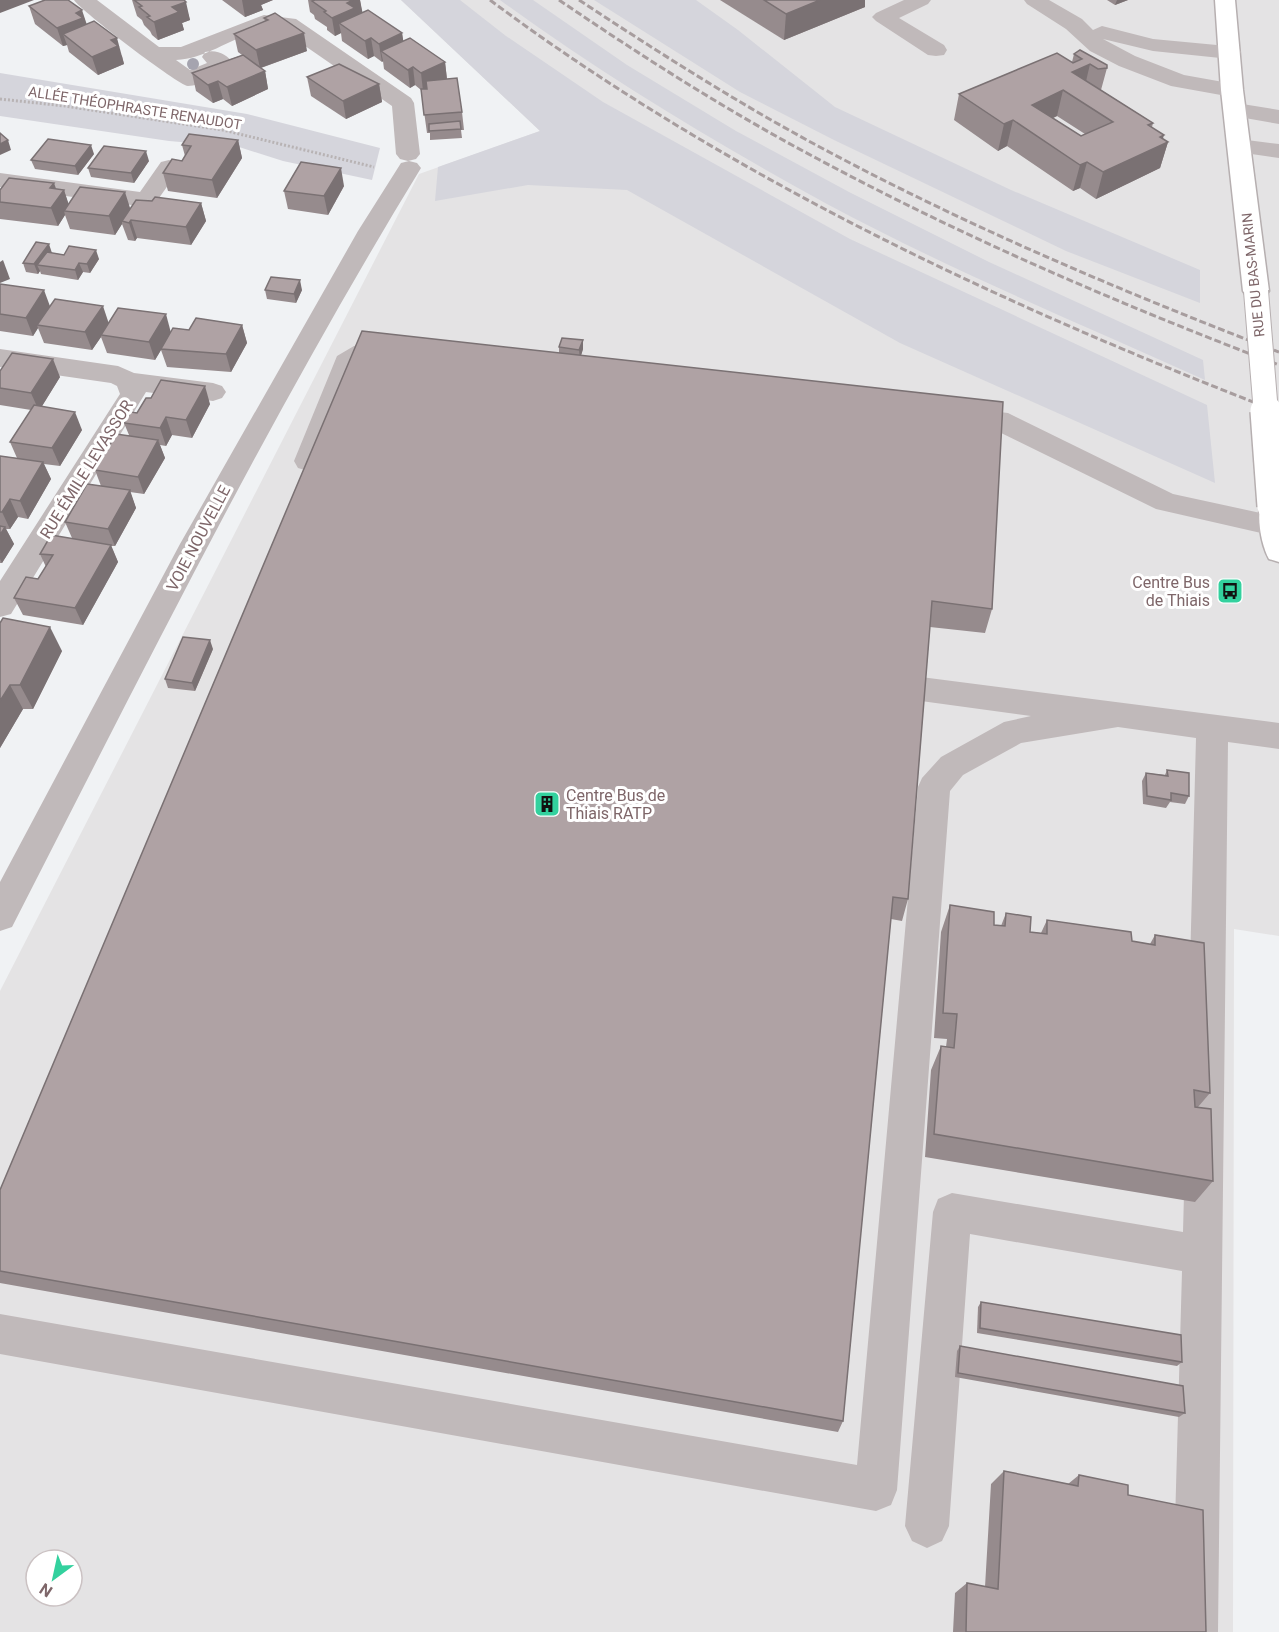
<svg xmlns="http://www.w3.org/2000/svg" width="1279" height="1632" viewBox="0 0 1279 1632" font-family="Roboto,sans-serif">
<rect width="100%" height="100%" fill="#f0f2f4"/>
<path fill="#e4e3e4" fill-rule="evenodd" d="M401,0H1279V936L1234,929L1233,1632H0V991L419,174L540,131ZM36,1560H72V1596H36Z"/>
<g fill="#d5d5dc">
<polygon points="401,0 460,0 506,36 603,102 850,239 1207,405 1215,483 900,343 627,190 528,185 435,201 438,167 540,131"/>
<path d="M500,0H533L627,65L736,131L849,192L989,262L1203,360L1205,380C1079,323 950,270 827,204C714,142 604,76 500,0Z"/>
<polygon points="594,0 696,0 738,30 835,107 1011,190 1200,270 1200,303 1066,251 834,140 740,92"/>
<polygon points="0,73 247,114 380,148 372,180 283,161 239,147 169,141 0,116"/>
</g>
<g fill="none" stroke-linecap="round" stroke-linejoin="round">
<g stroke="#b6afb0" stroke-width="3">
<g id="major">
<polygon points="1215,0 1235,0 1243,90 1269,291 1265,297 1256,299 1247,297 1243,291 1221,90"/>
<path d="M1273,496L1279,498V562L1269,559C1261,545 1255,512 1263,499Z"/>
</g>
</g>
<polyline stroke="#b8b3b4" stroke-width="3" stroke-dasharray="2 2" stroke-linecap="butt" points="0,99 65,106 223,130 374,167"/>
<g fill="#c0b9ba" fill-rule="evenodd">
<path d="M74,0H97L159,47H181L264,15L296,19L411,98L414,103L420,154L416,159L408,161L400,159L396,154L392,106L282,30C244,25 213,59 176,60L190,70L207,63L202,57L205,52C217,49 227,54 234,64L231,69C219,74 201,86 188,86C178,85 81,11 74,0Z"/>
<polygon points="904,0 931,0 928,4 899,18 944,45 947,50 944,55 936,56 928,55 876,21 872,17 876,13"/>
<polygon points="1024,0 1049,0 1082,19 1093,30 1102,26 1153,39 1238,47 1241,52 1238,57 1230,59 1153,51 1103,39 1135,56 1184,75 1240,85 1243,90 1240,95 1232,97 1171,86 1119,66 1090,51 1066,29 1027,4"/>
<polygon points="1236,103 1279,110 1279,124 1228,115 1225,110 1228,105"/>
<polygon points="1239,139 1279,144 1279,158 1231,151 1227,146 1231,141"/>
<polygon points="169,160 177,162 181,167 154,205 146,207 0,187 0,173 140,192 161,162"/>
<path d="M409,161L417,163L421,168C271,413 143,671 12,927L0,931V882L180,544L358,231L401,163Z"/>
<polygon points="381,341 404,344 408,350 404,356 371,359 357,366 322,461 318,468 308,471 298,468 294,461 337,356 354,346"/>
<polygon points="0,349 118,366 134,373 213,383 222,386 226,392 222,398 213,401 146,392 11,614 0,617 0,581 120,394 117,386 111,383 0,367"/>
<polygon points="958,407 1008,413 1173,494 1279,517 1279,537 1156,509 993,429 948,423 944,416 948,409"/>
<polygon points="921,677 1279,723 1279,749 1228,742 1218,1632 1172,1632 1182,1271 970,1234 949,1526 942,1541 927,1548 912,1541 905,1526 933,1212 938,1199 952,1193 1183,1232 1196,738 1118,727 1021,743 963,775 950,791 897,1490 891,1505 876,1511 0,1354 0,1314 857,1465 918,787 922,778 941,757 1004,722 1031,716 921,701 910,698 905,689 910,680"/>
</g>
<use href="#major" fill="#fff" fill-rule="evenodd"/>
<g stroke="#a79d9e" stroke-width="3" stroke-dasharray="7 3" stroke-linecap="butt">
<path d="M490,0C729,178 1002,305 1279,412"/>
<path d="M559,0C643,57 729,112 818,159C967,239 1122,305 1279,365"/>
<path d="M579,0C661,54 744,107 831,153C976,230 1126,293 1279,352"/>
</g>
<g stroke="#b6afb0" stroke-width="26" stroke-linecap="butt">
<polyline id="major-bridge-far1" points="1256,291 1266,413"/>
</g>
<g stroke="#b6afb0" stroke-width="34" stroke-linecap="butt">
<polyline id="major-bridge" points="1266,411 1273,506"/>
</g>
<use href="#major-bridge-far1" stroke="#fff" stroke-width="24"/>
<use href="#major-bridge" stroke="#fff" stroke-width="31"/>
</g>
<circle fill="#a5a4af" cx="193" cy="64" r="6"/>
<g fill="#968b8d" fill-rule="evenodd">
<polygon points="132,0 184,0 190,20 182,23 184,30 158,40 152,35 150,31 144,25 142,20 137,16"/>
<polygon points="222,0 273,0 261,5 263,10 245,17"/>
<polygon points="308,0 360,0 362,13 402,33 403,41 445,62 447,79 462,112 464,130 461,130 462,138 430,140 430,133 427,133 421,90 415,85 410,88 384,69 383,61 382,62 374,56 368,59 342,41 341,33 335,36 327,30 327,27 315,19 314,15 310,12"/>
<polygon points="720,0 865,0 865,7 784,40"/>
<polygon points="1107,0 1128,0 1115,5"/>
<polygon points="29,6 86,24 122,56 124,64 98,75 69,52 67,45 63,46 35,24"/>
<polygon points="264,18 307,51 261,68 265,71 268,89 232,106 223,99 213,103 196,91 192,73 242,55 238,52 234,34 265,21"/>
<path d="M1074,54L1107,68L1101,90L1153,123L1152,127L1163,139L1168,142L1160,168L1096,199L1080,188L1073,191L1007,146L998,151L954,120L959,94L1072,62ZM1057,116L1085,134L1081,136L1053,118Z"/>
<polygon points="307,77 379,84 382,102 346,119 311,96"/>
<polygon points="238,140 242,158 217,198 168,191 163,173 182,161 185,156 182,145"/>
<polygon points="94,154 78,175 35,169 31,160"/>
<polygon points="149,161 134,183 91,177 88,168"/>
<polygon points="344,186 328,215 288,209 284,191"/>
<polygon points="56,189 64,190 68,204 130,209 152,201 201,203 206,221 191,245 137,238 135,241 128,240 122,224 115,235 70,229 65,215 58,226 0,219 0,190"/>
<polygon points="52,253 99,259 90,273 83,272 78,280 41,274 40,271 38,274 26,272 23,263"/>
<polygon points="0,284 50,306 108,322 171,332 242,325 247,343 231,372 167,367 161,350 155,360 107,353 101,337 92,350 44,343 38,328 33,336 0,331"/>
<polygon points="265,290 302,290 296,303 267,299"/>
<polygon points="583,340 583,349 581,355 992,609 985,633 930,627 908,899 902,921 891,919 843,1421 838,1432 0,1283 0,1190 559,353 559,347"/>
<polygon points="0,371 60,377 42,406 82,430 60,466 44,464 51,479 28,519 18,517 10,529 6,529 14,544 2,563 0,563 0,456 17,458 10,442 31,410 0,405"/>
<polygon points="210,404 192,438 172,435 166,446 160,445 165,458 144,494 130,492 136,508 115,546 111,546 118,562 83,625 23,615 14,598 38,579 46,567 40,554 72,538 65,522 101,486 95,470 129,435 124,423 137,413"/>
<polygon points="0,623 62,651 33,709 23,709 0,748"/>
<polygon points="213,649 195,691 168,688 165,679"/>
<polygon points="1167,770 1189,796 1185,804 1170,802 1166,808 1143,804 1142,781 1146,773 1165,775"/>
<polygon points="950,905 994,925 1001,926 1006,913 1030,932 1041,933 1047,920 1132,941 1150,944 1155,935 1210,1093 1198,1107 1213,1181 1195,1202 925,1157 931,1070 941,1046 946,1047 947,1039 934,1038 941,932"/>
<polygon points="981,1302 1182,1362 1177,1366 977,1333 978,1307"/>
<polygon points="960,1346 1185,1413 1179,1417 955,1377 957,1351"/>
<polygon points="1004,1471 1068,1484 1079,1475 1128,1495 1206,1632 953,1632 955,1593 967,1583 985,1587 991,1484"/>
</g>
<g fill="#7a7173">
<polygon points="0,0 34,0 0,13"/>
<polygon points="242,0 273,0 261,5 263,10 245,17"/>
<polygon points="353,0 360,0 363,15 339,23 341,33 335,36 332,18 347,3"/>
<polygon points="820,0 865,0 865,7 784,40 786,14"/>
<polygon points="1117,0 1128,0 1115,5"/>
<polygon points="186,2 190,20 182,23 184,30 158,40 154,22 172,7"/>
<polygon points="82,10 88,28 63,34 67,45 63,46 57,28 76,13"/>
<polygon points="304,33 307,51 260,68 256,50"/>
<polygon points="402,33 405,51 381,51 383,61 382,62 379,44"/>
<polygon points="117,38 124,64 98,75 92,57 111,40"/>
<polygon points="371,38 374,56 368,59 365,41"/>
<polygon points="445,62 447,80 423,91 421,73"/>
<polygon points="1090,64 1084,90 1072,72"/>
<polygon points="413,67 415,85 410,88 408,70"/>
<polygon points="265,71 268,89 232,106 227,87"/>
<polygon points="218,81 223,99 213,103 208,85"/>
<polygon points="379,84 382,102 346,119 343,101"/>
<polygon points="1063,90 1057,116 1028,130 1032,105"/>
<polygon points="1013,120 1007,146 998,151 1004,124"/>
<polygon points="1164,135 1161,145 1168,142 1160,168 1096,199 1103,172"/>
<polygon points="8,140 11,150 0,155 0,144"/>
<polygon points="238,140 242,158 217,198 212,180"/>
<polygon points="91,145 94,154 78,175 75,166"/>
<polygon points="146,151 149,161 134,183 131,173"/>
<polygon points="1087,162 1080,188 1073,191 1080,165"/>
<polygon points="341,168 344,186 328,215 324,196"/>
<polygon points="54,183 59,197 64,190 70,208 64,211 65,215 58,226 51,208 50,188"/>
<polygon points="125,192 131,211 122,221 122,224 115,235 109,216"/>
<polygon points="201,203 206,221 191,245 186,227"/>
<polygon points="131,220 137,238 135,241 129,223"/>
<polygon points="49,244 52,253 37,265 40,271 38,274 34,264"/>
<polygon points="96,250 99,259 90,273 87,264"/>
<polygon points="3,260 10,279 0,283 0,262"/>
<polygon points="79,263 83,272 78,280 75,270"/>
<polygon points="300,280 302,290 296,303 294,294"/>
<polygon points="44,290 51,309 37,325 38,328 33,336 26,318"/>
<polygon points="103,306 109,324 101,335 101,337 92,350 85,332"/>
<polygon points="166,314 171,333 155,360 149,342"/>
<polygon points="242,325 247,343 231,372 226,354"/>
<polygon points="583,340 583,349 580,359 579,350"/>
<polygon points="53,359 60,377 39,411 31,393"/>
<polygon points="205,386 210,404 192,438 186,420"/>
<polygon points="75,412 82,430 60,466 52,448"/>
<polygon points="166,417 172,435 166,446 160,428"/>
<polygon points="158,440 165,458 144,494 138,477"/>
<polygon points="43,462 51,479 28,519 20,501"/>
<polygon points="130,490 136,508 115,546 108,529"/>
<polygon points="10,499 18,517 10,529 2,512"/>
<polygon points="5,527 14,544 2,563 0,559 0,535"/>
<polygon points="111,545 118,562 83,625 75,608"/>
<polygon points="50,627 62,651 33,709 20,685"/>
<polygon points="210,640 213,649 195,691 192,683"/>
<polygon points="10,685 23,709 0,748 0,701"/>
</g>
<g fill="#afa2a4" stroke="#7a7173" stroke-width="1.5" fill-rule="evenodd">
<polygon points="45,0 68,0 82,10 76,13 83,18 57,28 29,6"/>
<polygon points="134,0 184,0 186,2 172,7 179,12 154,22 147,17 150,16 139,7 142,6"/>
<polygon points="315,0 353,0 347,3 355,8 332,18 324,12 326,11 312,1"/>
<polygon points="764,0 820,0 786,14"/>
<polygon points="368,10 402,33 379,44 371,38 365,41 339,23"/>
<polygon points="275,13 304,33 256,50 234,34 268,20 264,18"/>
<polygon points="94,21 117,38 111,40 118,46 92,57 63,34"/>
<polygon points="410,38 445,62 421,73 413,67 408,70 381,51"/>
<path d="M1080,50L1107,65V68L1098,69L1090,64L1072,72L1153,123L1148,125L1164,135L1160,137L1168,142L1103,172L1087,162L1080,165L1013,120L1004,124L959,94L1057,53L1073,63L1082,59L1074,54ZM1063,90L1113,122L1081,136L1032,105Z"/>
<polygon points="243,55 265,71 227,87 218,81 208,85 192,73"/>
<polygon points="339,64 379,84 343,101 307,77"/>
<polygon points="457,78 462,112 424,115 421,89 427,89 426,81"/>
<polygon points="460,121 461,129 429,131 429,124"/>
<polygon points="0,133 8,140 0,144"/>
<polygon points="189,134 238,140 212,180 163,173 172,159 182,161 191,146 182,145"/>
<polygon points="48,139 91,145 75,166 31,160"/>
<polygon points="104,146 146,151 131,173 88,168"/>
<polygon points="301,162 341,168 324,196 284,191"/>
<polygon points="9,178 54,183 50,188 64,190 51,208 0,202 0,190"/>
<polygon points="80,187 125,192 109,216 64,211"/>
<polygon points="155,197 201,203 186,227 131,220 129,223 122,221 136,200 152,201"/>
<polygon points="36,242 49,244 34,264 23,263"/>
<polygon points="69,246 96,250 87,264 79,263 75,270 37,265 47,252 64,255"/>
<polygon points="271,277 300,280 294,294 265,290"/>
<polygon points="0,284 44,290 26,318 0,314"/>
<polygon points="55,299 103,306 85,332 37,325"/>
<polygon points="118,308 166,314 149,342 101,335"/>
<polygon points="196,318 242,325 226,354 161,349 173,328 189,330"/>
<polygon points="362,331 1003,402 992,609 932,601 908,899 893,897 843,1421 0,1271 0,1190"/>
<polygon points="562,338 583,340 579,350 559,347"/>
<polygon points="12,353 53,359 31,393 0,388 0,371"/>
<polygon points="161,380 205,386 186,420 166,417 160,428 124,423 131,412 137,413 146,398 151,398"/>
<polygon points="34,405 75,412 52,448 10,442"/>
<polygon points="116,434 158,440 138,477 95,470"/>
<polygon points="0,456 43,462 20,501 10,499 2,512 0,512"/>
<polygon points="87,484 130,490 108,529 65,522"/>
<polygon points="0,526 5,527 0,535"/>
<polygon points="51,535 111,545 75,608 14,598 26,577 38,579 53,555 40,554"/>
<polygon points="3,618 50,627 20,685 10,685 0,701 0,623"/>
<polygon points="183,637 210,640 192,683 165,679"/>
<polygon points="1167,770 1189,773 1189,796 1171,793 1171,800 1147,796 1146,773 1168,776"/>
<polygon points="950,905 994,912 994,925 1005,926 1006,913 1031,917 1030,932 1047,934 1047,920 1131,932 1132,941 1155,945 1155,935 1204,943 1210,1093 1194,1090 1195,1107 1211,1109 1213,1181 934,1134 941,1046 954,1048 957,1014 943,1013"/>
<polygon points="981,1302 1181,1335 1182,1362 980,1328"/>
<polygon points="960,1346 1183,1386 1185,1413 958,1373"/>
<polygon points="1004,1471 1078,1486 1079,1475 1128,1485 1128,1495 1203,1510 1206,1632 966,1632 967,1583 998,1589"/>
</g>
<defs>
<g id="bus-square" transform="scale(1.35)"><rect x="-9" y="-9" width="18" height="18" rx="4" fill="#33d19e" stroke="#fff"/><path d="M-5-6H5V4H4V6H2V4H-2V6H-4V4H-5ZM-3.5-4V0h7V-4ZM-3.5 1.2v1.5H-2V1.2ZM2 1.2v1.5H3.5V1.2Z" fill="#111"/></g>
<g id="building-square" transform="scale(1.35)"><rect x="-9" y="-9" width="18" height="18" rx="4" fill="#33d19e" stroke="#fff"/><path d="M-4-6H4V6H1V3H-1V6H-4ZM-2.5-4.3h1.7v1.8h-1.7ZM.8-4.3h1.7v1.8H.8ZM-2.5-1h1.7V.8h-1.7ZM.8-1h1.7V.8H.8Z" fill="#111"/></g>
</defs>
<g fill-rule="evenodd">
<use href="#bus-square" x="1230" y="591"/>
<use href="#building-square" x="547" y="804"/>
</g>
<g text-anchor="middle" stroke-width="6" stroke-linejoin="round" paint-order="stroke">
<g font-size="14" fill="#7e6669" stroke="#fff">
<text transform="translate(135 108) rotate(9)" y="5">ALLÉE THÉOPHRASTE RENAUDOT</text>
<text transform="translate(1253 275) rotate(-96)" y="5">RUE DU BAS-MARIN</text>
</g>
<g font-size="16" fill="#7e6669" stroke="#fff">
<text transform="translate(86 469) rotate(-58)" y="6">RUE ÉMILE LEVASSOR</text>
<text transform="translate(198 538) rotate(-62)" y="6">VOIE NOUVELLE</text>
</g>
<g font-size="16" fill="#7e6669" stroke="#fff" text-anchor="end">
<text x="1210" y="588">Centre Bus<tspan x="1210" dy="18">de Thiais</tspan></text>
<text x="566" y="801" text-anchor="start">Centre Bus de<tspan x="566" dy="18">Thiais RATP</tspan></text>
</g>
</g>
<g transform="translate(54 1578) rotate(213)"><circle r="28" fill="#ffffff" stroke="#cbc2c3" stroke-width="1.5"/>
<path d="M0-4.5L10 22L0 15L-10 22Z" fill="#33d19e"/>
<text y="-9" font-size="16" font-weight="bold" text-anchor="middle" fill="#7e6669">N</text>
</g>
</svg>
